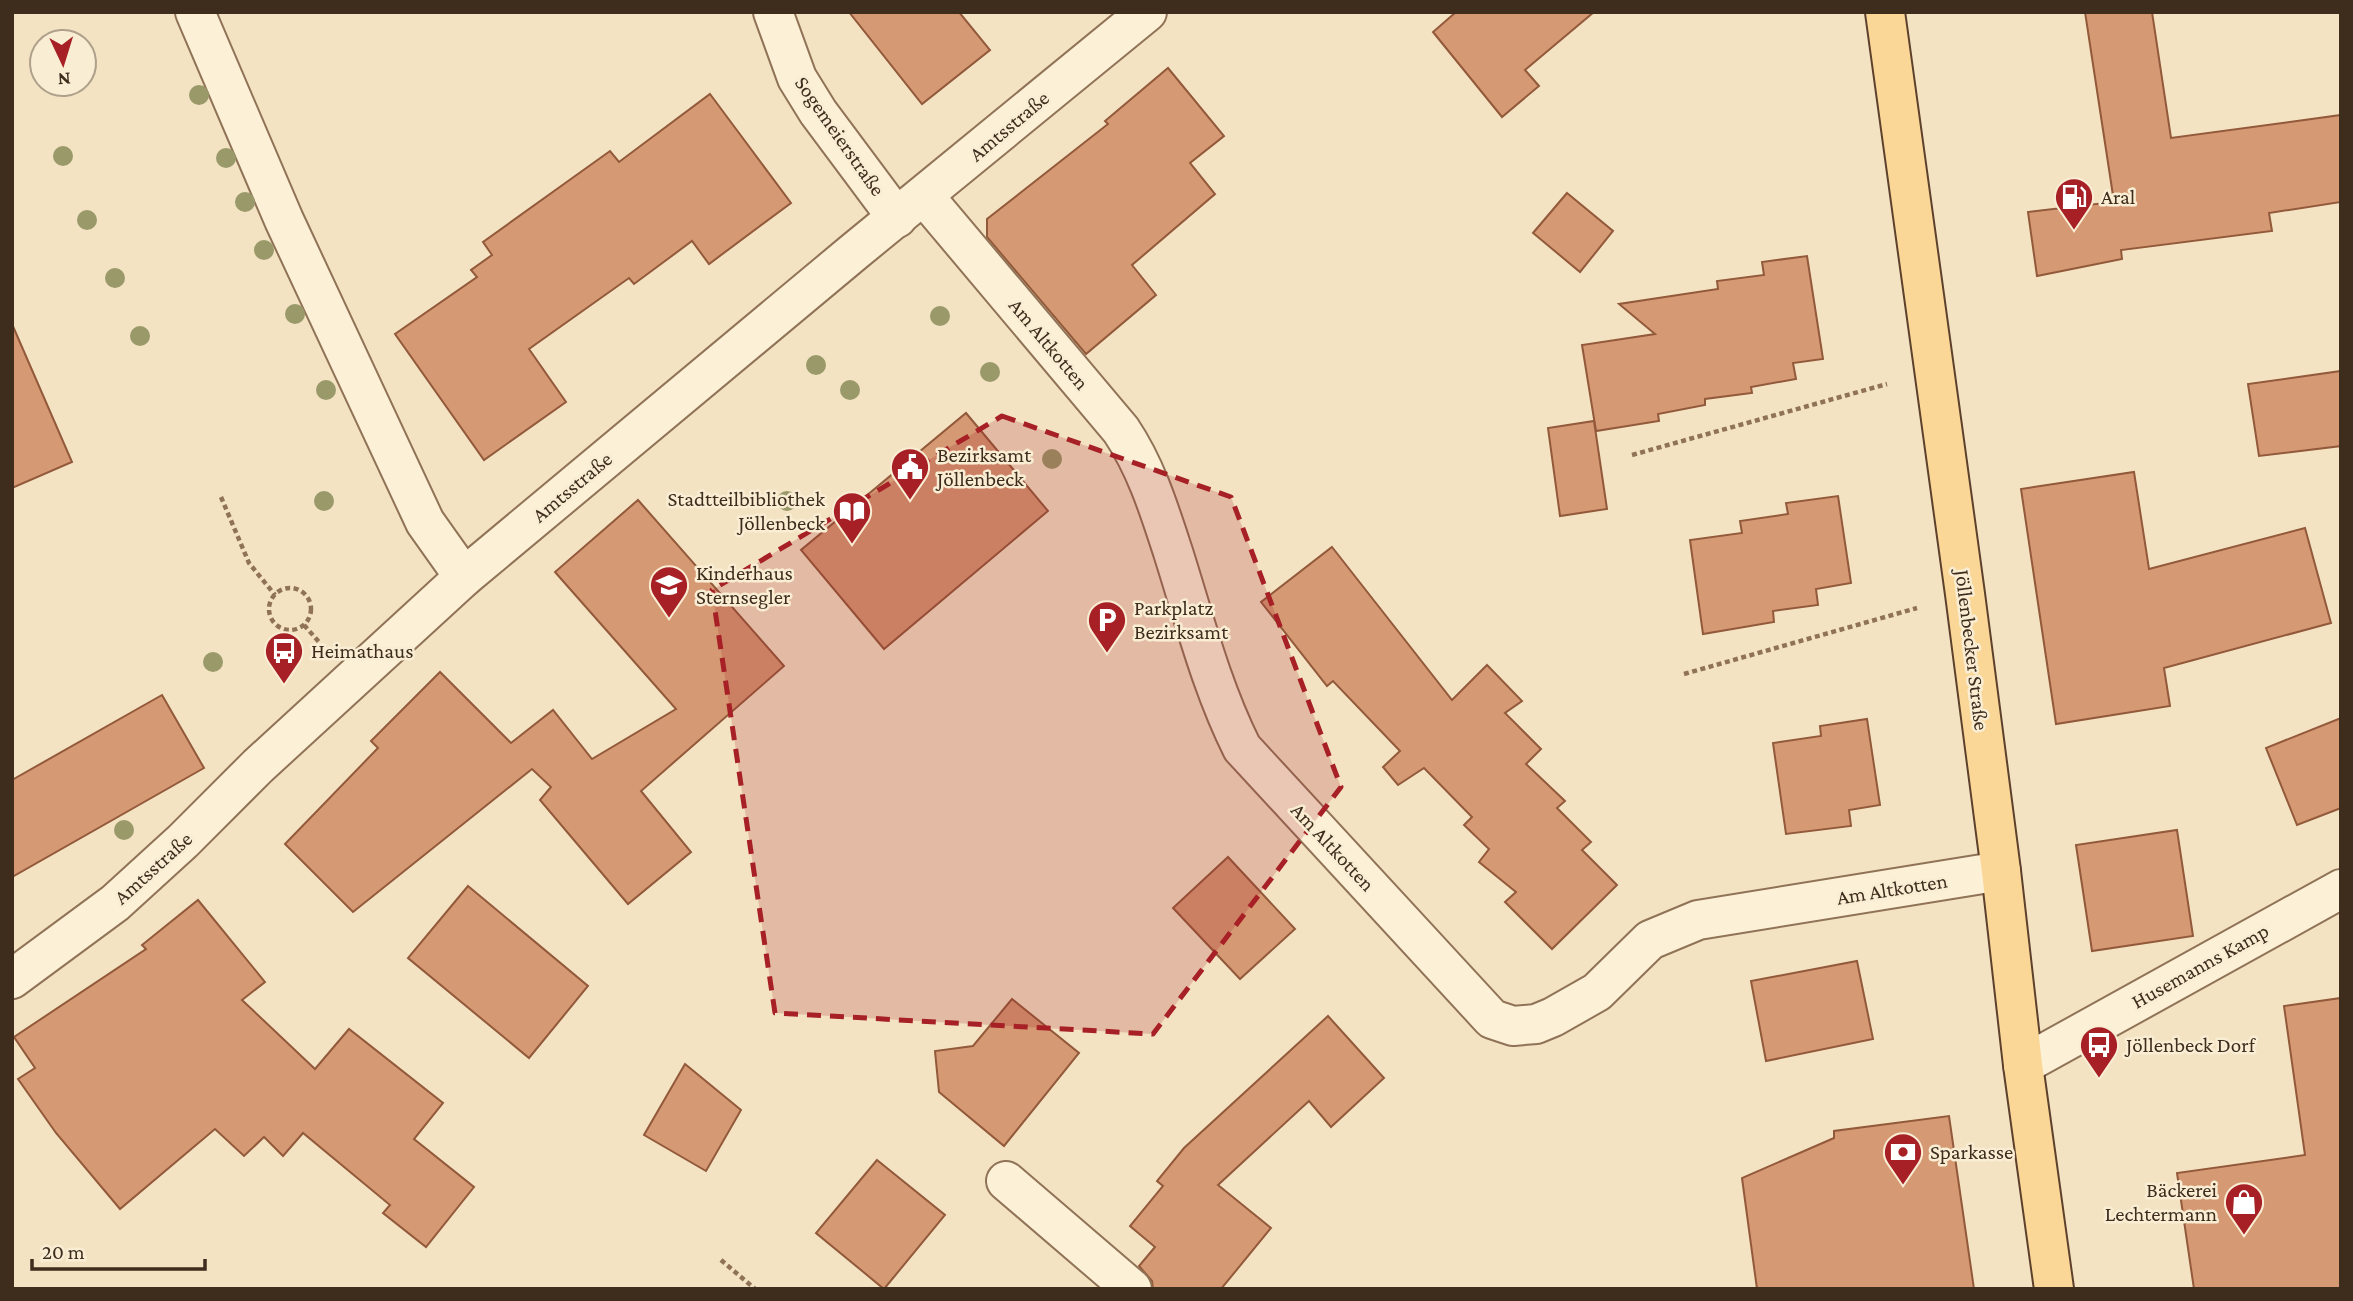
<svg xmlns="http://www.w3.org/2000/svg" width="2353" height="1301" viewBox="0 0 2353 1301" font-family="'Crimson Pro',serif">
<rect width="100%" height="100%" fill="#f3e3c3"/>
<g fill="#d59974" stroke="#92593a" stroke-width="2">
<polygon points="849,12 959,12 990,50 922,104"/>
<polygon points="1456,12 1594,12 1525,70 1539,86 1502,117 1433,32"/>
<polygon points="2085,12 2152,12 2171,138 2341,115 2341,202 2269,213 2272,231 2121,250 2122,259 2037,276 2028,212 2114,202"/>
<polygon points="1168,68 1224,136 1190,163 1215,194 1132,265 1156,295 1086,354 987,237 987,219 1108,124 1105,121"/>
<polygon points="710,94 791,203 709,264 692,241 634,284 629,278 529,349 566,402 484,460 395,334 477,277 471,270 492,255 483,242 610,151 619,162"/>
<polygon points="1567,193 1613,231 1580,272 1533,233"/>
<polygon points="1807,256 1823,359 1793,363 1796,379 1751,387 1752,393 1705,399 1705,405 1658,414 1659,421 1596,431 1582,345 1655,334 1619,304 1718,289 1717,281 1764,275 1762,262"/>
<polygon points="12,324 72,462 12,488"/>
<polygon points="2341,371 2341,446 2259,456 2248,384"/>
<polygon points="966,413 1048,511 884,649 801,550"/>
<polygon points="1594,421 1607,509 1560,516 1548,428"/>
<polygon points="2134,472 2149,569 2305,528 2331,623 2164,668 2170,706 2056,724 2021,489"/>
<polygon points="1838,496 1851,583 1816,589 1818,605 1773,611 1774,622 1703,634 1690,540 1742,533 1740,521 1788,514 1786,503"/>
<polygon points="638,500 784,666 641,791 691,852 628,904 540,800 551,787 532,769 353,912 285,844 378,748 371,741 440,672 511,743 553,710 592,759 676,709 555,572"/>
<polygon points="1332,547 1452,700 1487,665 1522,701 1505,713 1541,749 1526,764 1565,801 1557,808 1591,842 1582,850 1617,885 1552,949 1505,902 1516,892 1479,862 1489,849 1464,825 1472,817 1424,768 1398,785 1383,767 1400,751 1333,681 1327,686 1261,602"/>
<polygon points="162,695 204,768 12,877 12,780"/>
<polygon points="2341,718 2341,808 2297,825 2266,748"/>
<polygon points="1867,719 1880,805 1849,810 1851,826 1786,834 1773,743 1821,736 1820,726"/>
<polygon points="2177,830 2193,936 2092,951 2076,845"/>
<polygon points="1228,857 1295,929 1240,979 1173,908"/>
<polygon points="468,886 588,986 529,1058 408,958"/>
<polygon points="198,900 265,982 242,1000 315,1069 349,1029 443,1103 414,1139 474,1187 426,1247 383,1213 390,1205 303,1133 283,1156 264,1137 244,1156 215,1129 120,1209 56,1133 18,1079 35,1068 14,1037 146,949 142,945"/>
<polygon points="1857,961 1873,1039 1766,1061 1751,981"/>
<polygon points="2341,998 2341,1289 2194,1289 2177,1173 2305,1155 2284,1006"/>
<polygon points="1012,999 1079,1053 1004,1146 939,1092 935,1051 973,1046"/>
<polygon points="1328,1016 1384,1078 1331,1127 1309,1101 1218,1185 1271,1228 1221,1289 1153,1289 1152,1281 1139,1266 1155,1247 1130,1226 1163,1186 1157,1181 1184,1148"/>
<polygon points="685,1064 741,1110 706,1171 644,1135"/>
<polygon points="1949,1116 1974,1289 1757,1289 1742,1178 1834,1138 1834,1131"/>
<polygon points="877,1160 945,1215 884,1289 816,1233"/>
</g>
<g fill="none" stroke-linecap="round" stroke-linejoin="round">
<g stroke="#907357" stroke-width="42">
<g id="minor">
<polyline points="195,12 284,220 425,522 464,577"/>
<polyline points="773,12 797,78 818,112 897,218"/>
<path d="M924,196L1121,430C1146,467 1159,509 1173,552C1194,618 1211,686 1242,748L1492,1019L1513,1026L1536,1024L1553,1017L1597,992L1650,940L1698,920L2001,871"/>
<polyline points="12,979 115,903 183,841 258,766 464,577 855,251 1147,12"/>
<polyline points="2023,1065 2341,889"/>
<polyline points="1006,1181 1132,1289"/>
</g>
</g>
<g stroke="#5d412c" stroke-width="42">
<polyline id="major" points="1885,12 1965,594 2001,871 2023,1065 2054,1289"/>
</g>
<g stroke="#907357" stroke-width="4.5" stroke-dasharray="5 3.5" stroke-linecap="butt">
<polyline points="1632,455 1887,384"/>
<polyline points="221,497 249,563 275,595"/>
<circle cx="290" cy="609" r="21"/>
<polyline points="304,625 319,642"/>
<polyline points="1684,674 1917,608"/>
<polyline points="721,1260 755,1289"/>
</g>
<use href="#minor" stroke="#fcf0d7" stroke-width="38"/>
<use href="#major" stroke="#fad797" stroke-width="38"/>
</g>
<g fill="#99996a">
<circle cx="199" cy="95" r="10"/>
<circle cx="63" cy="156" r="10"/>
<circle cx="226" cy="158" r="10"/>
<circle cx="245" cy="202" r="10"/>
<circle cx="87" cy="220" r="10"/>
<circle cx="264" cy="250" r="10"/>
<circle cx="115" cy="278" r="10"/>
<circle cx="295" cy="314" r="10"/>
<circle cx="940" cy="316" r="10"/>
<circle cx="140" cy="336" r="10"/>
<circle cx="816" cy="365" r="10"/>
<circle cx="990" cy="372" r="10"/>
<circle cx="326" cy="390" r="10"/>
<circle cx="850" cy="390" r="10"/>
<circle cx="1052" cy="459" r="10"/>
<circle cx="324" cy="501" r="10"/>
<circle cx="787" cy="501" r="10"/>
<circle cx="213" cy="662" r="10"/>
<circle cx="124" cy="830" r="10"/>
</g>
<path fill="#a62026" fill-opacity="0.2" stroke="#a62026" stroke-width="5" stroke-dasharray="14 9" stroke-linejoin="round" d="M1002,416L1231,497L1341,787L1153,1034L775,1013L712,590Z"/>
<defs>
<g id="fuel-pin" transform="scale(2.0125)"><path d="M0 17L-7.5 6A9.5 9.5 0 1 1 7.5 6Z" fill="#a62026" stroke="#f9edd3"/><path d="M-5.5-6h7V0h2V4h1.3V-2.5L3-4.5l.8-.8L6-3V5H2.5V1h-1V6h-7ZM-4.2-4.7v3.2H.2V-4.7Z" fill="#fff"/></g>
<g id="civic-pin" transform="scale(2.0125)"><path d="M0 17L-7.5 6A9.5 9.5 0 1 1 7.5 6Z" fill="#a62026" stroke="#f9edd3"/><path d="M-.6-6.5H3V-4.5H.6V-3L4-1V1h2V6H-6V1h2V-1L-.6-3ZM-1.2 2.5V6h2.4V2.5Z" fill="#fff"/></g>
<g id="library-pin" transform="scale(2.0125)"><path d="M0 17L-7.5 6A9.5 9.5 0 1 1 7.5 6Z" fill="#a62026" stroke="#f9edd3"/><path d="M-6-4Q-3-5.5-.7-3.5V5Q-3 3-6 4ZM6-4Q3-5.5 .7-3.5V5Q3 3 6 4Z" fill="#fff"/></g>
<g id="school-pin" transform="scale(2.0125)"><path d="M0 17L-7.5 6A9.5 9.5 0 1 1 7.5 6Z" fill="#a62026" stroke="#f9edd3"/><path d="M0-5L7-2L0 1L-7-2ZM-4 1L0 2.5L4 1V4Q0 6-4 4Z" fill="#fff"/></g>
<g id="parking-pin" transform="scale(2.0125)"><path d="M0 17L-7.5 6A9.5 9.5 0 1 1 7.5 6Z" fill="#a62026" stroke="#f9edd3"/><path d="M-3.5-5.5H1a3.5 3.5 0 0 1 0 7H-1V5.5H-3.5ZM-1-3.4V-.6H.8a1.4 1.4 0 0 0 0-2.8Z" fill="#fff"/></g>
<g id="bus-pin" transform="scale(2.0125)"><path d="M0 17L-7.5 6A9.5 9.5 0 1 1 7.5 6Z" fill="#a62026" stroke="#f9edd3"/><path d="M-5-6H5V4H4V6H2V4H-2V6H-4V4H-5ZM-3.5-4V0h7V-4ZM-3.5 1.2v1.5H-2V1.2ZM2 1.2v1.5H3.5V1.2Z" fill="#fff"/></g>
<g id="bank-pin" transform="scale(2.0125)"><path d="M0 17L-7.5 6A9.5 9.5 0 1 1 7.5 6Z" fill="#a62026" stroke="#f9edd3"/><path d="M-6-4H6V4H-6ZM0-2.3a2.3 2.3 0 1 0 0 4.6a2.3 2.3 0 1 0 0-4.6Z" fill="#fff"/></g>
<g id="shop-pin" transform="scale(2.0125)"><path d="M0 17L-7.5 6A9.5 9.5 0 1 1 7.5 6Z" fill="#a62026" stroke="#f9edd3"/><path d="M-5-2.5h2.3a2.7 3.5 0 0 1 5.4 0H5L5.5 6h-11ZM-1.5-2.5h3a1.5 2.3 0 0 0-3 0Z" fill="#fff"/></g>
</defs>
<g fill-rule="evenodd">
<use href="#fuel-pin" x="2074" y="197"/>
<use href="#civic-pin" x="910" y="467"/>
<use href="#library-pin" x="852" y="511"/>
<use href="#school-pin" x="669" y="585"/>
<use href="#parking-pin" x="1107" y="620"/>
<use href="#bus-pin" x="284" y="651"/>
<use href="#bus-pin" x="2099" y="1045"/>
<use href="#bank-pin" x="1903" y="1152"/>
<use href="#shop-pin" x="2244" y="1202"/>
</g>
<g text-anchor="middle" stroke-width="5" stroke-linejoin="round" paint-order="stroke">
<g font-size="21" fill="#3e2c1d" stroke="#f9edd3">
<text transform="translate(1009 126) rotate(-40)" y="7">Amtsstraße</text>
<text transform="translate(840 136) rotate(55)" y="7">Sogemeierstraße</text>
<text transform="translate(1049 344) rotate(50)" y="7">Am Altkotten</text>
<text transform="translate(572 487) rotate(-40)" y="7">Amtsstraße</text>
<text transform="translate(1972 650) rotate(83)" y="7">Jöllenbecker Straße</text>
<text transform="translate(1333 847) rotate(47)" y="7">Am Altkotten</text>
<text transform="translate(153 868) rotate(-42)" y="7">Amtsstraße</text>
<text transform="translate(1892 889) rotate(-9)" y="7">Am Altkotten</text>
<text transform="translate(2200 966) rotate(-29)" y="7">Husemanns Kamp</text>
</g>
<g font-size="21" fill="#3e2c1d" stroke="#f9edd3" text-anchor="start">
<text x="2101" y="204">Aral</text>
<text x="937" y="462">Bezirksamt<tspan x="937" dy="24">Jöllenbeck</tspan></text>
<text x="825" y="506" text-anchor="end">Stadtteilbibliothek<tspan x="825" dy="24">Jöllenbeck</tspan></text>
<text x="696" y="580">Kinderhaus<tspan x="696" dy="24">Sternsegler</tspan></text>
<text x="1134" y="615">Parkplatz<tspan x="1134" dy="24">Bezirksamt</tspan></text>
<text x="311" y="658">Heimathaus</text>
<text x="2126" y="1052">Jöllenbeck Dorf</text>
<text x="1930" y="1159">Sparkasse</text>
<text x="2217" y="1197" text-anchor="end">Bäckerei<tspan x="2217" dy="24">Lechtermann</tspan></text>
</g>
</g>
<rect width="2353" height="1301" fill="none" stroke="#3e2c1d" stroke-width="28"/>
<g transform="translate(63 63) rotate(176)"><circle r="33" fill="#f9edd3" stroke="#aea08a" stroke-width="2"/>
<path d="M0-5L12 26L0 18L-12 26Z" fill="#a62026"/>
<text y="-10" font-size="19" font-weight="bold" text-anchor="middle" fill="#3e2c1d">N</text>
</g>
<path d="M32 1259v10h173v-10" fill="none" stroke="#3e2c1d" stroke-width="3.5"/>
<text x="42" y="1259" font-size="21" fill="#3e2c1d" stroke="#f9edd3" stroke-width="5" paint-order="stroke">20 m</text>
</svg>
